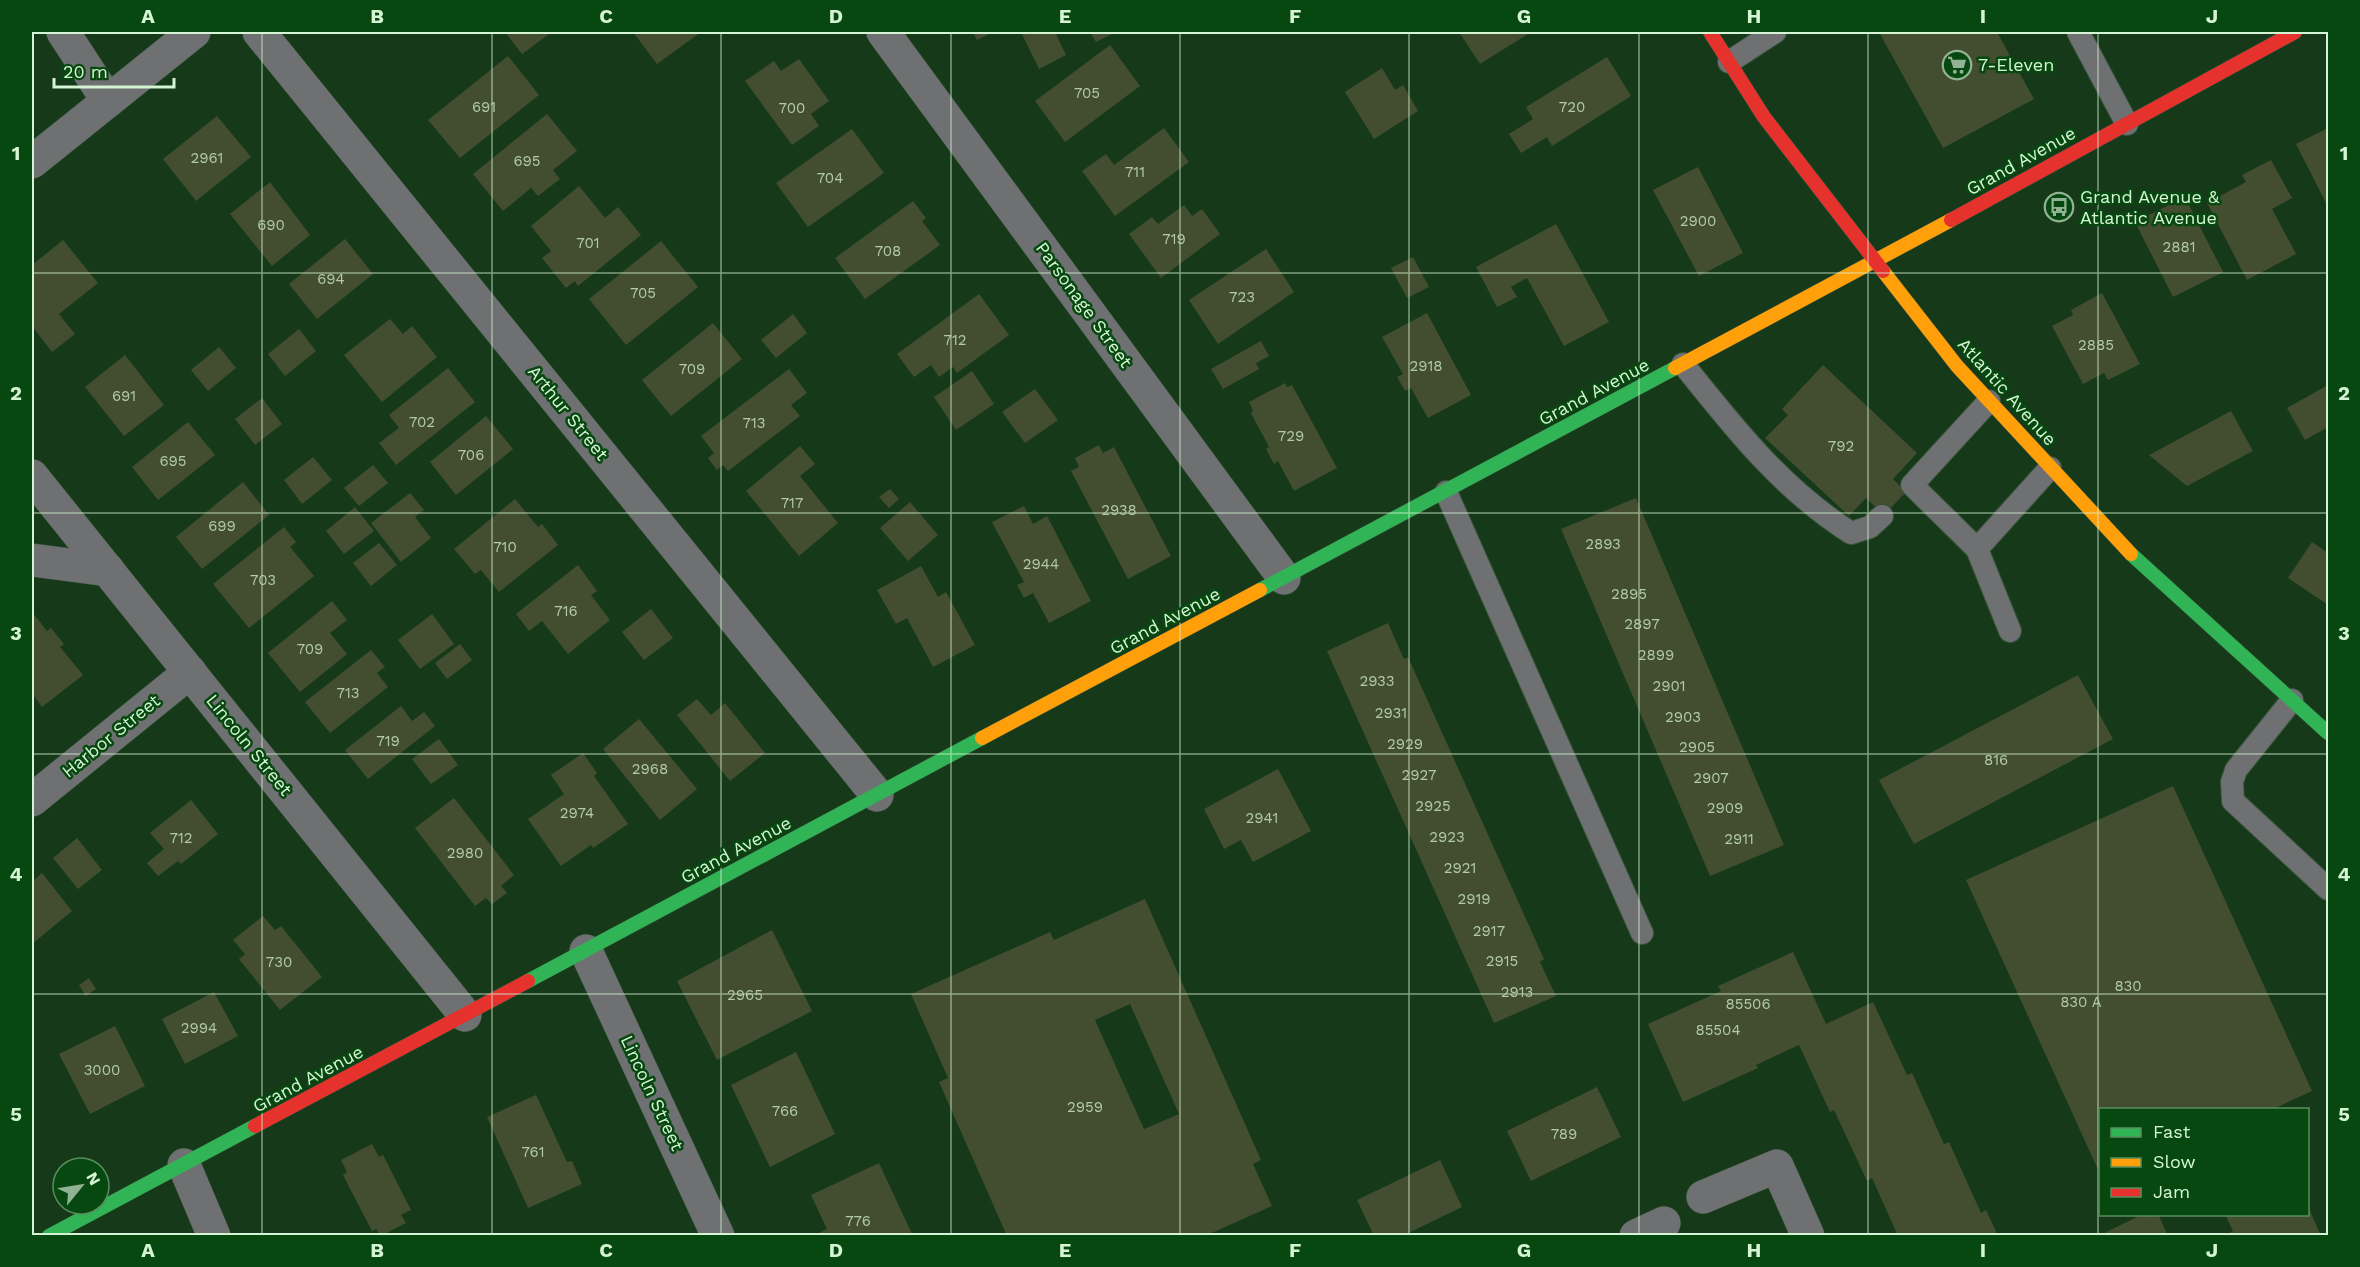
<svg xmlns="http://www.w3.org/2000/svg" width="2360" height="1267" viewBox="0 0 2360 1267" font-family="'Work Sans',sans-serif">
<rect width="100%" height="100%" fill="#16391a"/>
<g fill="#434e30" fill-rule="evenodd">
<polygon points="505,32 552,32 522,54"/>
<polygon points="633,32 701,32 657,64"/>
<polygon points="973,32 994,32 977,40"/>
<polygon points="1021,32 1055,32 1066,55 1039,69"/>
<polygon points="1090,32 1116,32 1096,42"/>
<polygon points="1459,32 1531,32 1480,64"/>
<polygon points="1879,32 1997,32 2034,99 1943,148"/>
<polygon points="1110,45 1140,86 1065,142 1035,101"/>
<polygon points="508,56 539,95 460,158 428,120"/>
<polygon points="1607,57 1631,96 1552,146 1547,137 1521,153 1509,134 1533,119 1526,107"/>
<polygon points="799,59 829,101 811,114 819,126 792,145 745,81 774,61 781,71"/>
<polygon points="1382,68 1395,90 1403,85 1418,111 1374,139 1345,92"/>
<polygon points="547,114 577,151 553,170 560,179 538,196 531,188 503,211 473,174"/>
<polygon points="217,116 251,157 196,201 163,159"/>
<polygon points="1164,128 1189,162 1115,216 1082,171 1106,154 1114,165"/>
<polygon points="2328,128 2328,207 2296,144"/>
<polygon points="852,129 884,173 808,227 776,183"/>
<polygon points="2271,160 2292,198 2272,209 2296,254 2247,280 2207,203 2246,182 2242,175"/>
<polygon points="1698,167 1743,253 1699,276 1653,190"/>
<polygon points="270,182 310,235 272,266 230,214"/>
<polygon points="579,186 605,218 618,207 641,235 578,286 575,281 566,288 542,258 551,251 531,226"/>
<polygon points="2185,197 2223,272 2173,297 2135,222"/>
<polygon points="913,201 926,218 922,221 940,245 865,299 835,258"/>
<polygon points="1184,205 1192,216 1202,209 1220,234 1161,278 1129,234 1152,217 1158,224"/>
<polygon points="1556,224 1609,322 1564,346 1527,278 1511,287 1517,297 1497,307 1476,267"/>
<polygon points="345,239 373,274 317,319 289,284"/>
<polygon points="63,240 98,283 59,314 75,334 52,352 32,326 32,265"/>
<polygon points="661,241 698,287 626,345 589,299"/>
<polygon points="1266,249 1294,292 1218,344 1189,300"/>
<polygon points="1413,257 1429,287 1407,298 1391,268"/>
<polygon points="2102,293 2140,364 2108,380 2104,373 2083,384 2052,326 2073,315 2071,310"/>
<polygon points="979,294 1009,335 957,373 953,367 939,377 931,365 914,377 897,354"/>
<polygon points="1427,313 1471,395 1428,418 1411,388 1405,391 1397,377 1403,374 1382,337"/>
<polygon points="793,314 807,333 776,358 761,340"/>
<polygon points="390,319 403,334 412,326 437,357 382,402 344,355"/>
<polygon points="713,323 742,359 671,416 642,380"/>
<polygon points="299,329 316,351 285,376 268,354"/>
<polygon points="1261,341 1269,356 1256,363 1259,369 1223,389 1211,369"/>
<polygon points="219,347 236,368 208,391 191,370"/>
<polygon points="125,355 164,405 124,436 85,387"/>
<polygon points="1823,365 1917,453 1893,479 1906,492 1884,515 1866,498 1849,516 1765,438 1788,415 1782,409"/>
<polygon points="448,368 475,402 396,465 379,443 399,428 389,415"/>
<polygon points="789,369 807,393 791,405 800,416 728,471 723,465 717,470 708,458 714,453 701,436"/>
<polygon points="972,371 994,404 956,430 934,397"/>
<polygon points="1285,383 1287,387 1292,385 1337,468 1294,491 1278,461 1274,464 1266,449 1269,447 1251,413 1253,411 1249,402"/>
<polygon points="2328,385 2328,427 2305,440 2287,408"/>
<polygon points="1035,389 1058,420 1025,443 1002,412"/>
<polygon points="262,398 282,424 255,445 235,419"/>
<polygon points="2231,411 2253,451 2187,486 2149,455"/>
<polygon points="486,416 513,449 456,495 430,462"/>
<polygon points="188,422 215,455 158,500 132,467"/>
<polygon points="1099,445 1103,453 1114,447 1171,556 1128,579 1071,471 1079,467 1075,458"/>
<polygon points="800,446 815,464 800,476 838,523 799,556 746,491"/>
<polygon points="313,457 332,480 302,504 284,480"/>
<polygon points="373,465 388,483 359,506 344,488"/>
<polygon points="243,482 269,515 202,569 176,537"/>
<polygon points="890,489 899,499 889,508 879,497"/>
<polygon points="410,493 424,510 415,517 431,538 401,562 371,523"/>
<polygon points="1636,498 1784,845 1710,876 1561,529"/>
<polygon points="515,499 538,527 542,524 558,545 499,592 481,570 475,574 454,549"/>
<polygon points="910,502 938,535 908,561 880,528"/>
<polygon points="1024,506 1033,524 1047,516 1091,601 1049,623 1033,593 1024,598 1017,585 1024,582 992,522"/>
<polygon points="355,507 374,531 344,554 326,531"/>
<polygon points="284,527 296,542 290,547 314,576 249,628 213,584"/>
<polygon points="2312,542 2328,553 2328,605 2288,578"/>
<polygon points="379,543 397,565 371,586 353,563"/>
<polygon points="578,565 597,591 591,595 610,620 568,654 542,621 529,631 516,614"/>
<polygon points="921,566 938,597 946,592 975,645 933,667 907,618 896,624 877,590"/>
<polygon points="332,601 347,620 330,633 347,654 300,692 268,653"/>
<polygon points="651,609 673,638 644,660 622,632"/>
<polygon points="33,613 47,631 51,628 64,644 60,647 83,675 42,707 32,693"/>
<polygon points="432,614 454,644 420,669 398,640"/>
<polygon points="1388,623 1404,659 1408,657 1544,959 1540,962 1556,996 1494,1023 1327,651"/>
<polygon points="460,644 472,660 447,679 435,663"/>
<polygon points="371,650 385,667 377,673 388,687 330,733 305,702"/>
<polygon points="2078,675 2113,739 1914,844 1879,780"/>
<polygon points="697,699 711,715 725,703 765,753 730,781 677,715"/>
<polygon points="401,706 412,721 424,712 435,726 368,779 345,750"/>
<polygon points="639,719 697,789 660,820 603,749"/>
<polygon points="439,739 458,765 431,784 412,759"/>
<polygon points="583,753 597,773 594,776 628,824 593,848 591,845 561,866 528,819 564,794 551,775"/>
<polygon points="1278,769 1311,831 1253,862 1241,840 1224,849 1204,809"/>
<polygon points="2173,786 2312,1091 2271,1110 2100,1110 2100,1174 1966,880"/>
<polygon points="454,798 514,875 501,886 507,893 492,904 486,898 475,906 415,828"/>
<polygon points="191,800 218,834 181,864 178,861 158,876 147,863 164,849 150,833"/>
<polygon points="77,838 102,870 78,889 53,858"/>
<polygon points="42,873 72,911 32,944 32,882"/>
<path d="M1145,899L1261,1160L1253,1164L1272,1206L1205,1236H1007L939,1082L948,1078L911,994L1050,932L1054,940ZM1130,1004L1179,1114L1144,1129L1095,1020Z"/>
<polygon points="263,916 275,930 281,926 322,977 280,1010 239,959 245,954 233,940"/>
<polygon points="772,930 812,1011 717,1060 677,981"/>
<polygon points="1793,952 1826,1024 1873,1002 1907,1075 1912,1073 1944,1144 1949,1142 1981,1213 1986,1210 1998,1236 1898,1236 1872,1178 1867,1181 1834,1110 1830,1112 1799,1045 1756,1065 1758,1068 1683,1102 1648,1024 1721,991 1718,986"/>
<polygon points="89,978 96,989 86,996 79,985"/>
<polygon points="214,992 238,1036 185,1064 162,1019"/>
<polygon points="115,1026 145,1086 90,1114 59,1054"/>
<polygon points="796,1052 835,1134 770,1167 731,1085"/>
<polygon points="1597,1087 1621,1137 1531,1181 1507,1131"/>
<polygon points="536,1095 567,1162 572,1161 582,1184 528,1208 487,1117"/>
<polygon points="372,1144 379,1157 383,1155 411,1210 401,1215 406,1223 381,1236 376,1229 372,1231 343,1175 347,1172 341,1160"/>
<polygon points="1440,1160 1462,1207 1402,1236 1374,1236 1357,1200"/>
<polygon points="879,1163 913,1236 812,1236 827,1229 811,1195"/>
<polygon points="2308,1206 2321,1236 2224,1236 2233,1231 2225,1214 2308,1214"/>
<polygon points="2143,1214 2158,1214 2168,1236 2098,1236"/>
</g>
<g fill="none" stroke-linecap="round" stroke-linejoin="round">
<g stroke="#37543a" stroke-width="24">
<g id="lane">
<polyline points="2078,32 2127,124"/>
<polyline points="1729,62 1775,32"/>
<path d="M1683,364C1734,428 1782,489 1851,533L1870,527L1882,516"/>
<polyline points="1446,492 1642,933"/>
<polyline points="1977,549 1912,485 1989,401"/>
<polyline points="2010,631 1977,549 2050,468"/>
<polyline points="2292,700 2236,770 2232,782 2233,801 2328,889"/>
</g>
</g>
<g stroke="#37543a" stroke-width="34">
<g id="street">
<polyline points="63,32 108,101"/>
<polyline points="259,32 877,795"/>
<polyline points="883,32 1284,578"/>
<polyline points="32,162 194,32"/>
<polyline points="32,476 465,1015"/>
<polyline points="32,560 108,570"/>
<polyline points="32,800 190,672"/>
<polyline points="586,951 718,1236"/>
<polyline points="184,1165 214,1236"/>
<polyline points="1703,1197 1777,1166 1808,1236"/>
<polyline points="1636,1236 1664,1223"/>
</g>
</g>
<g stroke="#37543a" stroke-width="15">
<g id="fast">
<polyline points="2131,554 2328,733"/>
<polyline points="1260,590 1675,368"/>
<polyline points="528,981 982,738"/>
<polyline points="49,1236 255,1126"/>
</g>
</g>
<g stroke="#37543a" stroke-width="15">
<g id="slow">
<polyline points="1883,271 1957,366 2131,554"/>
<polyline points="1675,368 1951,220"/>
<polyline points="982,738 1260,590"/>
</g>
</g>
<g stroke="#37543a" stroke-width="15">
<g id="jam">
<polyline points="1710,32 1764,117 1883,271"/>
<polyline points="1951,220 2295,32"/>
<polyline points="255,1126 528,981"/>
</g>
</g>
<use href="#lane" stroke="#6f7072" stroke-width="22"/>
<use href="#street" stroke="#6f7072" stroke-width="33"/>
<use href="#fast" stroke="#30b455" stroke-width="14"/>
<use href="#slow" stroke="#ff9f0a" stroke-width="14"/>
<use href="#jam" stroke="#e5322d" stroke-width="14"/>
</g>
<path fill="none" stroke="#d5f4d4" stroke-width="1.5" stroke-opacity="0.55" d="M262,32V1236M492,32V1236M721,32V1236M951,32V1236M1180,32V1236M1409,32V1236M1639,32V1236M1868,32V1236M2098,32V1236M32,273H2328M32,513H2328M32,754H2328M32,994H2328"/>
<defs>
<g id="supermarket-ring" transform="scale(1.5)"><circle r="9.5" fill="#074810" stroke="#92b393" stroke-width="1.5"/><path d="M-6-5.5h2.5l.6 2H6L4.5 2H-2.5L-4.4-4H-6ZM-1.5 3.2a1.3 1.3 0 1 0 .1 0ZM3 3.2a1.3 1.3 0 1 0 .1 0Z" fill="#92b393"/></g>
<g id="bus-ring" transform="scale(1.5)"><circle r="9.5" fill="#074810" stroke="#92b393" stroke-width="1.5"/><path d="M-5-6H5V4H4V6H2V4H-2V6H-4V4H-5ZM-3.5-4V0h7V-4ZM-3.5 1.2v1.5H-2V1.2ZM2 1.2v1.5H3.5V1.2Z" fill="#92b393"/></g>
</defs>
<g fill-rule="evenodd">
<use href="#supermarket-ring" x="1957" y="65"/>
<use href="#bus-ring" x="2059" y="207"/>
</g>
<g text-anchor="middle" stroke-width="5" stroke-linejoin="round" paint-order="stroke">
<g font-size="15" fill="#b0caab">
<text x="1087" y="98">705</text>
<text x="484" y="112">691</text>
<text x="1572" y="112">720</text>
<text x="792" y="113">700</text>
<text x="207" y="163">2961</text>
<text x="527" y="166">695</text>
<text x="1135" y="177">711</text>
<text x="830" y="183">704</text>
<text x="1698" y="226">2900</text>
<text x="271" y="230">690</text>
<text x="1174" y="244">719</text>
<text x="588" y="248">701</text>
<text x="2179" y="252">2881</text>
<text x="888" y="256">708</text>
<text x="331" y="284">694</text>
<text x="643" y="298">705</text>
<text x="1242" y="302">723</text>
<text x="955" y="345">712</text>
<text x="2096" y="350">2885</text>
<text x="1426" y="371">2918</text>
<text x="692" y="374">709</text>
<text x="124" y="401">691</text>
<text x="422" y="427">702</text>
<text x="754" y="428">713</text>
<text x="1291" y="441">729</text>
<text x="1841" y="451">792</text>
<text x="471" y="460">706</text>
<text x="173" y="466">695</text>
<text x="792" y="508">717</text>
<text x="1119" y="515">2938</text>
<text x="222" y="531">699</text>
<text x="1603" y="549">2893</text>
<text x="505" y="552">710</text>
<text x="1041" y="569">2944</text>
<text x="263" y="585">703</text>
<text x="1629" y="599">2895</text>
<text x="566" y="616">716</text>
<text x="1642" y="629">2897</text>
<text x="310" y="654">709</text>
<text x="1656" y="660">2899</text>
<text x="1377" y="686">2933</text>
<text x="1669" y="691">2901</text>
<text x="348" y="698">713</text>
<text x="1391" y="718">2931</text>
<text x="1683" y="722">2903</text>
<text x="388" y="746">719</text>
<text x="1405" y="749">2929</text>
<text x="1697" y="752">2905</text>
<text x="1996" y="765">816</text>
<text x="650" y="774">2968</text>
<text x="1419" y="780">2927</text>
<text x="1711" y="783">2907</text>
<text x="1433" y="811">2925</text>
<text x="1725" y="813">2909</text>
<text x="577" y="818">2974</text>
<text x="1262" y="823">2941</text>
<text x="1447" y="842">2923</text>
<text x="181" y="843">712</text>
<text x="1739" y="844">2911</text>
<text x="465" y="858">2980</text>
<text x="1460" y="873">2921</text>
<text x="1474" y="904">2919</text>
<text x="1489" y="936">2917</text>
<text x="1502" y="966">2915</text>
<text x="279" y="967">730</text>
<text x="2128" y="991">830</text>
<text x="1517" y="997">2913</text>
<text x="745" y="1000">2965</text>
<text x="2081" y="1007">830 A</text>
<text x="1748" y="1009">85506</text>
<text x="199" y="1033">2994</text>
<text x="1718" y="1035">85504</text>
<text x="102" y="1075">3000</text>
<text x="1085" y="1112">2959</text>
<text x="785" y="1116">766</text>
<text x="1564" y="1139">789</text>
<text x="533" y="1157">761</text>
<text x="858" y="1226">776</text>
</g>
<g font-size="18" fill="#d5f4d4" stroke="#074810" text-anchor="start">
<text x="1978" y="71">7-Eleven</text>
<text x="2080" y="203">Grand Avenue &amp;<tspan x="2080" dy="21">Atlantic Avenue</tspan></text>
</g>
<g font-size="18" fill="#d5f4d4" stroke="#074810">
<text transform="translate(2021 161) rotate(-29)" y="6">Grand Avenue</text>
<text transform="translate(1084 305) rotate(54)" y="6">Parsonage Street</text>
<text transform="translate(1594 392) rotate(-28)" y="6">Grand Avenue</text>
<text transform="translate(2007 392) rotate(48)" y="6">Atlantic Avenue</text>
<text transform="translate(568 413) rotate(51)" y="6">Arthur Street</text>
<text transform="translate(1165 621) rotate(-28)" y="6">Grand Avenue</text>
<text transform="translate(111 736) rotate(-39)" y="6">Harbor Street</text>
<text transform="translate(249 745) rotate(51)" y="6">Lincoln Street</text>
<text transform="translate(736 850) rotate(-28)" y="6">Grand Avenue</text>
<text transform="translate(308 1079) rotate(-28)" y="6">Grand Avenue</text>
<text transform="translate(652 1093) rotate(65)" y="6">Lincoln Street</text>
</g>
</g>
<rect width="2360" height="1267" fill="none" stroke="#074810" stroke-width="66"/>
<rect x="2099" y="1108" width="210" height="108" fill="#074810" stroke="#598d5e" stroke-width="1.5"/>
<rect x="2111" y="1128" width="30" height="9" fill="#30b455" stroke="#598d5e" stroke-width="1.5"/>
<text x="2153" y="1138" font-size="18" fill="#d5f4d4">Fast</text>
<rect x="2111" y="1158" width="30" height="9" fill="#ff9f0a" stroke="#598d5e" stroke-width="1.5"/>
<text x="2153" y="1168" font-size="18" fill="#d5f4d4">Slow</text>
<rect x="2111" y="1188" width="30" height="9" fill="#e5322d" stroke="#598d5e" stroke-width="1.5"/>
<text x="2153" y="1198" font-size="18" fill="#d5f4d4">Jam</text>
<g transform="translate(81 1186) rotate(60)"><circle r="28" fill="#074810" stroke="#598d5e" stroke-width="1.5"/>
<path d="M0-4.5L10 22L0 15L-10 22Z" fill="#92b393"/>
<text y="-9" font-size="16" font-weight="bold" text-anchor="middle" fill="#d5f4d4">N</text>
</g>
<path d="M54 78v9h120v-9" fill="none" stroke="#d5f4d4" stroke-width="3"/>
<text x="63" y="78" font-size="18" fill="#d5f4d4" stroke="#074810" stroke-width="4.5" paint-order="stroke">20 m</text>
<rect x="33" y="33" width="2294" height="1201" fill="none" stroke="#d5f4d4" stroke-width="2"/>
<g font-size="20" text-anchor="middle" font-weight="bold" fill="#d5f4d4">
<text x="148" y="23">A</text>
<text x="377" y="23">B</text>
<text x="606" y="23">C</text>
<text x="836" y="23">D</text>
<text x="1065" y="23">E</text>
<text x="1295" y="23">F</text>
<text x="1524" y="23">G</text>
<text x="1754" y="23">H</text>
<text x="1983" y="23">I</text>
<text x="2212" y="23">J</text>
<text x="16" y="160">1</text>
<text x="2344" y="160">1</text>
<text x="16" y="400">2</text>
<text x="2344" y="400">2</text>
<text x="16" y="640">3</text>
<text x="2344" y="640">3</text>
<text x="16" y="881">4</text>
<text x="2344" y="881">4</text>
<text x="16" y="1121">5</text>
<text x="2344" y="1121">5</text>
<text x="148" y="1257">A</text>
<text x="377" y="1257">B</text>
<text x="606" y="1257">C</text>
<text x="836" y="1257">D</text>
<text x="1065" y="1257">E</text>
<text x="1295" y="1257">F</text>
<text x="1524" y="1257">G</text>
<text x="1754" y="1257">H</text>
<text x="1983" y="1257">I</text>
<text x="2212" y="1257">J</text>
</g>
</svg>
